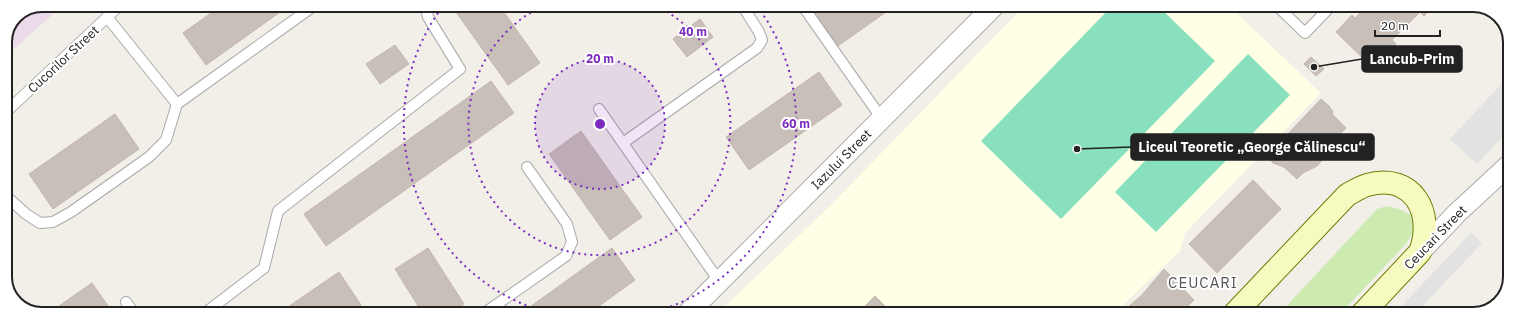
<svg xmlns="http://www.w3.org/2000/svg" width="1515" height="319" viewBox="0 0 1515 319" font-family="'IBM Plex Sans',sans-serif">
<rect width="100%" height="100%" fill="#f2efe9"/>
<polygon fill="#ebdbe8" points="42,5 63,5 5,57 5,41 16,16"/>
<polygon fill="#ffffe5" points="1025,5 1229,6 1321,93 1185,233 1180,251 1124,304 1120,314 717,314 832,204"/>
<polygon fill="#cdebb0" points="1387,206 1399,209 1411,215 1414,231 1405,245 1340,314 1279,314 1377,209"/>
<g fill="#88e0be">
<polygon points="1113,5 1158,6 1215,61 1061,219 981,141"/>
<polygon points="1248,54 1290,95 1156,232 1115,192"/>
</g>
<g fill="#e2e2e2">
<polygon points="1510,75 1510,129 1477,164 1450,139"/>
<polygon points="1471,233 1482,243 1415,314 1394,314"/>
</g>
<g fill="#c7bfb8" stroke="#c4b6ab">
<polygon points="222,5 290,5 206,65 183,33"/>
<polygon points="451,5 499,5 540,63 508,85"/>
<polygon points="805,5 896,5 835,48"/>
<polygon points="1361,6 1433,6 1424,16 1420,12 1392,40 1396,44 1373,68 1336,32 1352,15 1355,18 1360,13 1357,10"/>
<polygon points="700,19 713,37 687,57 673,39"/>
<polygon points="395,45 409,64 380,84 366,64"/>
<polygon points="1311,57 1324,69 1316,76 1304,64"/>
<polygon points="819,72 842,105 749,170 726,137"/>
<polygon points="491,81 514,113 326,246 304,214"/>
<polygon points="1321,99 1329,106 1333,112 1332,114 1346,128 1340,134 1334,147 1317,166 1303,173 1297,179 1284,167 1273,163 1267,156"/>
<polygon points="115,114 139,149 53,209 29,174"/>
<polygon points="581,131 642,217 610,240 549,154"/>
<polygon points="1253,180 1281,209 1217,273 1189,244"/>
<polygon points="5,238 11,244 5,250"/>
<polygon points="428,248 464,304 449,314 423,314 395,269"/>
<polygon points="612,248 635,280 588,314 520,314"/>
<polygon points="1164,269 1194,300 1179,314 1126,314 1127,308 1142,295"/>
<polygon points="339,272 361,305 348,313 279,313"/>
<polygon points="6,283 17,297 13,300"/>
<polygon points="92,283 113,313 64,313 59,306"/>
<polygon points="875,296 890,311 887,314 857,314"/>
</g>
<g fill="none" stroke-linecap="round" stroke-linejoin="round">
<g stroke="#a9a9a9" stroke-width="12">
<g id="lane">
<polyline points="802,5 882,119"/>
<polyline points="1277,6 1305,33 1331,6"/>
<polyline points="107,17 177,104 315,5"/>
<polyline points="599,109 719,281"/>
<polyline points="5,113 120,5"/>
<polyline points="623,143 757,48 762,40 759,32 742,5"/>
<polyline points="5,195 26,214 40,223 53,222 71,212 149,157 166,140 177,104"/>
<polyline points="126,302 134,313"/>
<polyline points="205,313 264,268 278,211 460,69 428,17 425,5"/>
<polyline points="483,314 566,256 572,242 567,224 527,167"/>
</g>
</g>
<g stroke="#a9a9a9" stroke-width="22">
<g id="street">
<polyline points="1420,252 1457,213 1510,164"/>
<polyline points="687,314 995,5"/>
</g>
</g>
<g stroke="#707d05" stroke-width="24">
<path id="secondary" d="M1234,314L1347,195C1353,192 1360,187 1367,185C1413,172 1435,213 1420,252L1362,314"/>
</g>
<use href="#lane" stroke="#fff" stroke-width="10"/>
<use href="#street" stroke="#fff" stroke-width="20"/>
<use href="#secondary" stroke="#f7fabf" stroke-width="22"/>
</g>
<circle cx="600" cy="124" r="65" fill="#7b2cbf" fill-opacity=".12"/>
<g fill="none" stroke="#7b2cbf" stroke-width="2" stroke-dasharray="2 4">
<circle cx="600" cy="124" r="65"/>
<path d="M656 6A131 131 0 1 1 545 5"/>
<path d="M549 313A196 196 0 0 1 443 6M757 6A196 196 0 0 1 651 313"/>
</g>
<g text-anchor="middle" stroke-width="4" stroke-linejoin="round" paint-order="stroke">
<g font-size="13" fill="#222" stroke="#fff">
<text transform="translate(63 59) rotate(-43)" y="5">Cucorilor Street</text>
<text transform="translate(841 159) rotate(-45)" y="5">Iazului Street</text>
<text transform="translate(1435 237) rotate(-46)" y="5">Ceucari Street</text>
</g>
<g font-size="15" letter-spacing="1" fill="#555" stroke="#fff">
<text x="1203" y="288">CEUCARI</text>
</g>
</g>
<path d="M0 0H1515V319H0ZM42 12H1473A30 30 0 0 1 1503 42V277A30 30 0 0 1 1473 307H42A30 30 0 0 1 12 277V42A30 30 0 0 1 42 12Z" fill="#fff" fill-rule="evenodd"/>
<path fill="none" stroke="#222" stroke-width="2" d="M42 12H1473A30 30 0 0 1 1503 42V277A30 30 0 0 1 1473 307H42A30 30 0 0 1 12 277V42A30 30 0 0 1 42 12Z"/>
<circle cx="600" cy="124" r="6" fill="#7b2cbf" stroke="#fff" stroke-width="2"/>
<g font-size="12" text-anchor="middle" font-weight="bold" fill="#7b2cbf" stroke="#fff" stroke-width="4" stroke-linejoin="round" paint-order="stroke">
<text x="693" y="36">40 m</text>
<text x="600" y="63">20 m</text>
<text x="796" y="128">60 m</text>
</g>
<path fill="none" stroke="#222" stroke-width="1.5" d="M1314 67L1362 59M1077 149L1131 147"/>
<g fill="#222" stroke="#fff" stroke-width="1.5">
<circle cx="1314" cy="67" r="4"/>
<circle cx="1077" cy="149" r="4"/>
</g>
<g fill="#222" stroke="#222" stroke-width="1.5">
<rect x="1362" y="46" width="100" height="26" rx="4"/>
<rect x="1131" y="134" width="243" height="26" rx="4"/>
</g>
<g font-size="14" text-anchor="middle" font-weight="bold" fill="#fff">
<text x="1412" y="64">Lancub-Prim</text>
<text x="1252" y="152">Liceul Teoretic „George Călinescu“</text>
</g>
<path d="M1375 30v6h65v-6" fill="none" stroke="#222222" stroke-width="2"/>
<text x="1381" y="30" font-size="12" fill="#222222" stroke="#ffffff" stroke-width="3" paint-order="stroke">20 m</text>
</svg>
